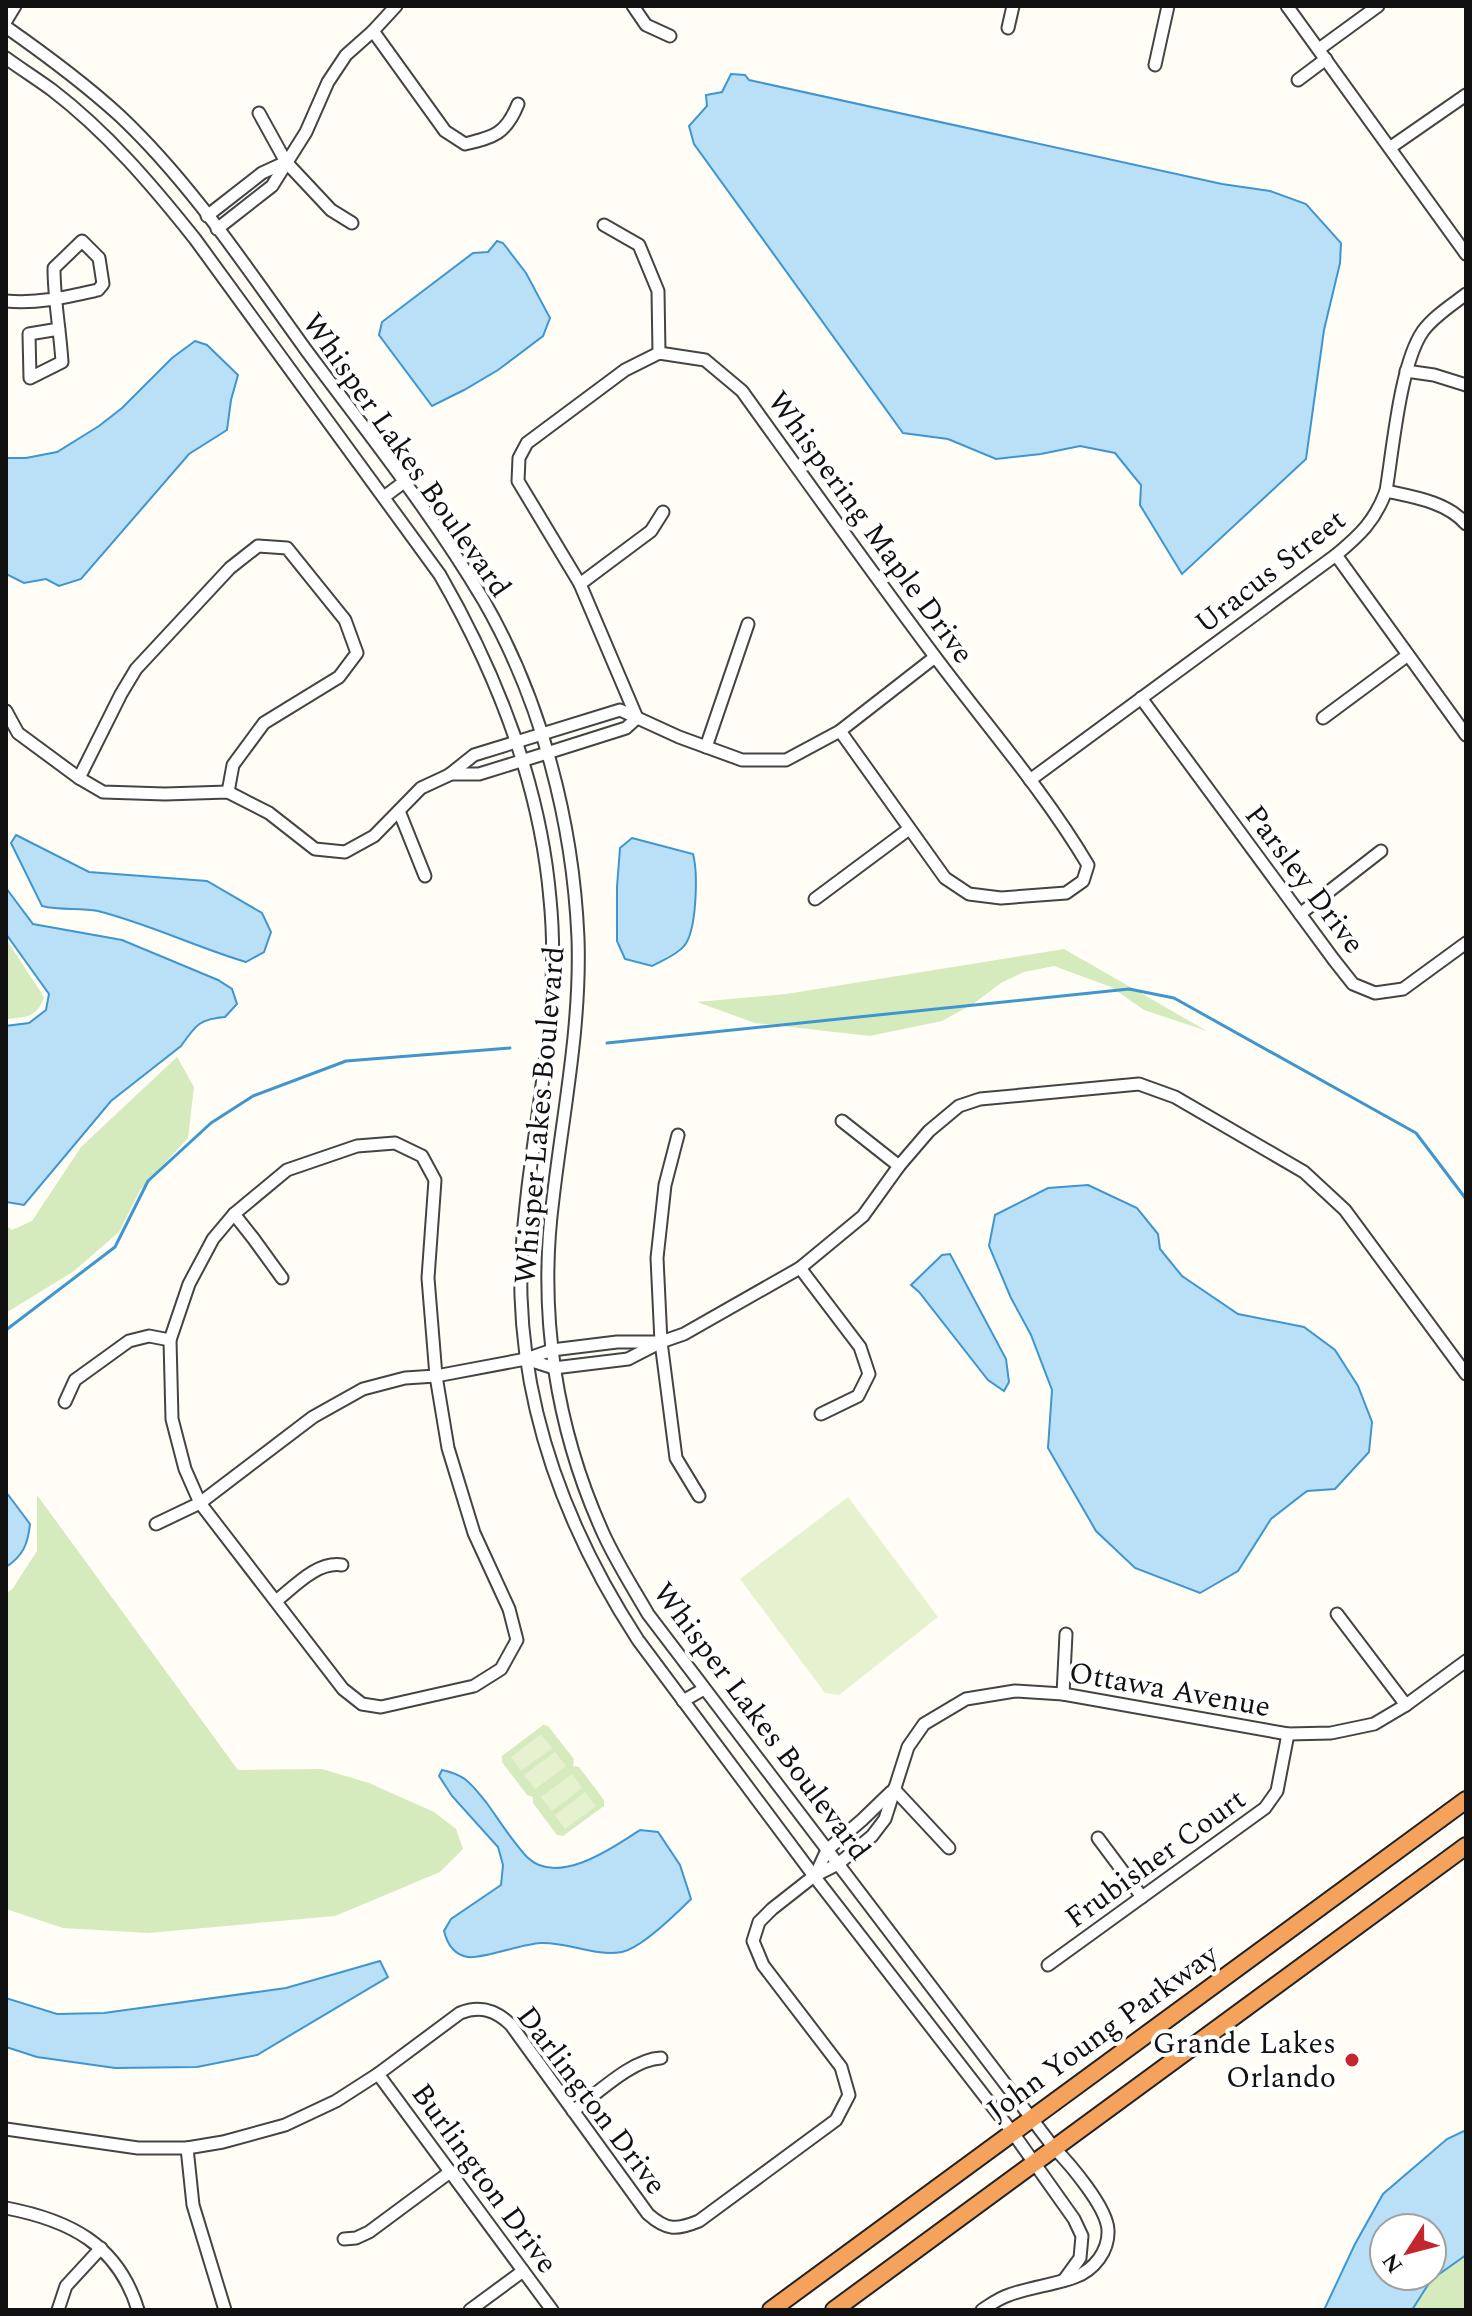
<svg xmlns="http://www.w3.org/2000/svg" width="1472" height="2316" viewBox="0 0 1472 2316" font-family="Spectral,serif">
<rect width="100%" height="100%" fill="#fffdf5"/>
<g fill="#d5ebbd">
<path d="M6,939L44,997C37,1018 26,1017 6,1019Z"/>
<polygon points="1064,949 1207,1031 1144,1010 1111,987 1054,966 1024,972 1001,983 973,1004 942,1021 870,1036 755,1023 697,1002 786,994"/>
<polygon points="177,1057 194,1087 188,1138 140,1190 119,1232 74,1271 6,1313 6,1226 12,1230 32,1221 81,1147"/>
<polygon points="37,1495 238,1770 322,1769 369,1783 434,1812 456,1829 463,1849 440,1872 335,1916 148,1933 63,1928 6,1909 6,1594 13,1588 37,1551"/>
<polygon points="543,1725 548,1726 574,1759 573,1766 579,1767 604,1800 604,1806 563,1836 557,1835 533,1803 533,1797 527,1795 502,1762 502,1756"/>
<polygon points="1466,2256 1466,2310 1413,2310 1431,2281"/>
</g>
<g fill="#e6f2cf">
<polygon points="848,1497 938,1617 839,1695 825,1693 740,1579"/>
<polygon points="541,1734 552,1748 521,1771 511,1757"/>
<polygon points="555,1752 566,1766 535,1789 524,1775"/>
<polygon points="572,1774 582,1788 552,1811 541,1797"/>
<polygon points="585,1792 596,1806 565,1829 555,1815"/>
</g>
<g fill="#b9e0f7" stroke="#3f96cf" stroke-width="2" fill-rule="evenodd">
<polygon points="731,74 745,75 749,80 1222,184 1270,191 1306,204 1341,243 1340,263 1324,330 1306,459 1182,574 1140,505 1141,485 1115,453 1080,446 1041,454 996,459 948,439 903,433 694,144 689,126 707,106 706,95 722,92"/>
<polygon points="497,241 503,243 526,273 550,318 543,336 498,370 464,390 432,406 379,335 382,322 473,253 488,252"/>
<polygon points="195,341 207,345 238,375 231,400 227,430 189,454 81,579 59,586 46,579 24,583 6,574 6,458 26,458 57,452 99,426 122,408 172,358"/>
<path d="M16,835L89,872L207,881L262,913L271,932L264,952L246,962C196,947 149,924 98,911C80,907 61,911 42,906L11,843Z"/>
<path d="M632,838L693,854C698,873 697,931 684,946C677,955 661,961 652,966L625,959L617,941V887L620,848Z"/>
<path d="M6,888L33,924L122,940L218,980L232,989L237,1004L225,1017C199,1019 196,1025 181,1046L111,1101L24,1205L6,1202V1026L29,1023L46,1010L49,994L6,934Z"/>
<polygon points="1088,1185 1137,1208 1158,1234 1160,1249 1182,1276 1238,1314 1304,1327 1335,1350 1358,1386 1372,1422 1369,1452 1335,1489 1307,1491 1271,1519 1238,1571 1200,1593 1135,1568 1096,1531 1048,1448 1052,1390 1031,1335 1011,1298 989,1246 995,1215 1048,1188"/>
<polygon points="950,1254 1006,1359 1009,1382 1004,1391 988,1380 919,1292 911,1285 942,1255"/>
<path d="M6,1492L30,1524C28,1544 23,1556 6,1567Z"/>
<path d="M442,1770C466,1775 471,1784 486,1802C499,1820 512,1841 527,1857C557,1887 613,1848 640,1830L658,1832L680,1865L691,1899C677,1913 641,1948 622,1952C596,1957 568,1942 541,1943C520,1944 484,1959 468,1957C454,1955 447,1943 444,1931L451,1919L501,1885L503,1865L498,1847L452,1796L439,1776Z"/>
<polygon points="380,1961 388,1977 257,2055 197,2067 115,2068 37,2057 6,2047 6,1998 57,2014 104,2013 286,1988"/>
<path d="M1466,2130V2255L1431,2280L1412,2310H1324L1355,2244L1383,2194L1447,2139ZM1384,2228H1432V2276H1384Z"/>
</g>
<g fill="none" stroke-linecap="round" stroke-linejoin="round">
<g stroke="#3f96cf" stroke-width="3">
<polyline points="607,1043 1129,989 1174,998 1416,1133 1466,1199"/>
<polyline points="6,1330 115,1247 148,1181 211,1123 253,1096 346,1061 510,1048"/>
</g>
<g stroke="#444" stroke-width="15">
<g id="minor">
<polyline points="633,6 646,25 670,36"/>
<polyline points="1287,6 1466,254"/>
<polyline points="6,21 15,6"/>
<path d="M6,27C46,55 84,83 120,116C192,184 248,270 306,350C367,432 432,513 484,601C542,702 573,823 578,938C581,1027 563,1112 553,1199C538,1314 556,1430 604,1535C617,1563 633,1588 648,1614L1054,2148C1069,2163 1107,2207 1108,2230C1109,2251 1094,2270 1075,2277C1054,2285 1030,2287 1009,2295C999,2298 990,2305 982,2310"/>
<polyline points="1008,28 1013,6"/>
<path d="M373,31L445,131L465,144C494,137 506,134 518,104"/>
<polyline points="1319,49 1378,6"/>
<path d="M6,58C21,69 37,79 52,90C107,132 152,185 195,239L440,575C498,676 540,783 550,899C560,998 540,1090 528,1187C524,1223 520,1260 521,1296C525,1420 571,1537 638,1640L814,1876L1013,2133L1074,2219L1082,2236L1080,2258L1064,2280"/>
<polyline points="1155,65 1168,6"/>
<polyline points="1298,80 1326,59"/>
<polyline points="259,113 286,162 331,210 352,223"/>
<polyline points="1391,147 1466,95"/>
<polyline points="207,216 262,173 286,162"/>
<polyline points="604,225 639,245 658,291 659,353"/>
<polyline points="217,229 272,186 306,132 328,82 346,55 373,31 396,6"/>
<path d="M6,301C38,304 67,297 98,290L103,284L99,258L82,241L54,268C54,300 60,330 62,362L30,378L29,334L59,329"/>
<polyline points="1406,371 1434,375 1466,385"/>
<path d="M1386,491C1414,497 1447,502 1466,524"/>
<polyline points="384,497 404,482"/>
<polyline points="1336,555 1466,735"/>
<polyline points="580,584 651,531 663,512"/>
<polyline points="1141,698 1334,960 1353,984 1375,993 1403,989 1466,943"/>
<polyline points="6,711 18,733 79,778 103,792 165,794 228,792 269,813 315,849 345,852 374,836 421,788 449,775 474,755 620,710 679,737 742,760 786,760 840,731 935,657"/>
<path d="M637,718L580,584L518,481L519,458L527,443L625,370L659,353L705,360L742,391C806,480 870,570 936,658C987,726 1044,791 1088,865L1083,881L1066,893L1001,898L969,894L945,878L840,731"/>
<polyline points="1323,718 1408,655"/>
<polyline points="706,747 748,624"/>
<polyline points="450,774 479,774 547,753 626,728 637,718"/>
<polyline points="79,778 121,694 136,669 230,568 258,546 287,548 345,620 357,653 339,677 264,723 233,765 228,792"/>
<path d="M1030,780L1336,555C1360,535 1375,521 1386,491C1393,449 1400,364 1423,331C1434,316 1452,305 1466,294"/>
<polyline points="399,811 425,876"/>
<polyline points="815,899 909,829"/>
<polyline points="1300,914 1381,851"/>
<polyline points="842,1121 899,1166"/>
<polyline points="678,1135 665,1185 657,1258 661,1342 676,1458 699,1496"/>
<polygon points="395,1143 422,1156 435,1180 428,1278 436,1376 448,1448 474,1533 509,1609 517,1640 501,1669 474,1686 381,1707 362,1704 343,1689 200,1503 185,1469 172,1419 170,1340 189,1284 213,1239 234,1214 287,1170 357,1146"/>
<polyline points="234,1214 253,1238 282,1278"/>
<polyline points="800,1268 860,1347 869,1374 858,1396 821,1414"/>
<polyline points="526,1359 554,1368 628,1359 661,1342 684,1334 800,1268 863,1216 899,1166 929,1131 959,1106 980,1099 1139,1084 1175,1097 1304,1172 1345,1210 1466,1374"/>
<polyline points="65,1402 75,1380 129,1341 149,1336 170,1340"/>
<polyline points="156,1524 200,1503 313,1417 363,1389 405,1378 436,1376 526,1359 552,1350 617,1342 657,1342"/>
<path d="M276,1601C294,1587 317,1561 342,1565"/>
<polyline points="1337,1614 1406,1705"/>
<polyline points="1063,1694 1066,1634"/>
<polyline points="683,1701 704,1689"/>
<polyline points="894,1789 949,1848"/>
<polyline points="1098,1838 1142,1897"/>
<polyline points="815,1876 827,1850 862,1820 891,1792"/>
<polyline points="1048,1965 1265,1808 1277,1791 1288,1734"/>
<polyline points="378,2074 552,2310"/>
<path d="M573,2111C597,2094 632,2059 661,2058"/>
<path d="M6,2129L138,2148H187L223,2142L285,2125L336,2101L378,2074L460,2013C480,2005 496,2010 511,2025L648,2214C667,2231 677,2230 699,2221L836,2120L849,2095L841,2067L763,1965L753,1941L759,1922L772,1909L814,1876L838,1864L872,1836L885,1819L908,1747L924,1724L966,1699L1015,1691L1063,1694L1288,1734L1331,1733L1374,1724L1406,1705L1466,1661"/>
<polyline points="187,2148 193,2205 225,2310"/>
<path d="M6,2208C69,2220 118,2244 138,2310"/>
<polyline points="344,2239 356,2238 369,2232 450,2172"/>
<polyline points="58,2310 66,2286 101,2248"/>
<polyline points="470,2310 523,2271"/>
</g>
</g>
<g stroke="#222" stroke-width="20">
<g id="highway">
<polyline points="771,2310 1466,1800"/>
<polyline points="834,2310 1466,1846"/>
</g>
</g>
<use href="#minor" stroke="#fff" stroke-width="11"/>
<use href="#highway" stroke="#f5a25d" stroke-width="16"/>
</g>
<circle fill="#c4262e" stroke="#fff" stroke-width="3" cx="1352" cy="2060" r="8"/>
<g text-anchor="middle" stroke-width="8" stroke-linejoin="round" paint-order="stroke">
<g font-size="30" fill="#111" stroke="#fff">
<text transform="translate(407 455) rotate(55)" y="10">Whisper Lakes Boulevard</text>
<text transform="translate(871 527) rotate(54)" y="10">Whispering Maple Drive</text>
<text transform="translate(1270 571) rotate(-38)" y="10">Uracus Street</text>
<text transform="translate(1305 879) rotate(53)" y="10">Parsley Drive</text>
<text transform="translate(539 1115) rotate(-85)" y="10">Whisper Lakes Boulevard</text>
<text transform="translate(1170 1689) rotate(10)" y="10">Ottawa Avenue</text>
<text transform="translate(762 1721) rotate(53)" y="10">Whisper Lakes Boulevard</text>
<text transform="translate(1155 1858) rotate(-36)" y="10">Frubisher Court</text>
<text transform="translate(1102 2032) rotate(-36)" y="10">John Young Parkway</text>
<text transform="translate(592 2100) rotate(53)" y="10">Darlington Drive</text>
<text transform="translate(485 2178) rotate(54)" y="10">Burlington Drive</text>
</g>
<g font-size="30" fill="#111" stroke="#fff" text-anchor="end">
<text x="1336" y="2053">Grande Lakes<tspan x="1336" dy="34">Orlando</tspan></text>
</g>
</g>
<rect width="1472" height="2316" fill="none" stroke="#111111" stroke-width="16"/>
<g transform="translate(1408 2252) rotate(234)"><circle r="38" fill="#ffffff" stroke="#a0a0a0" stroke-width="2"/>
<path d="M0-6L14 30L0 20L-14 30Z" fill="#c4262e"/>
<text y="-12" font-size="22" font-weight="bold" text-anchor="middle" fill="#111111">N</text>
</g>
</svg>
